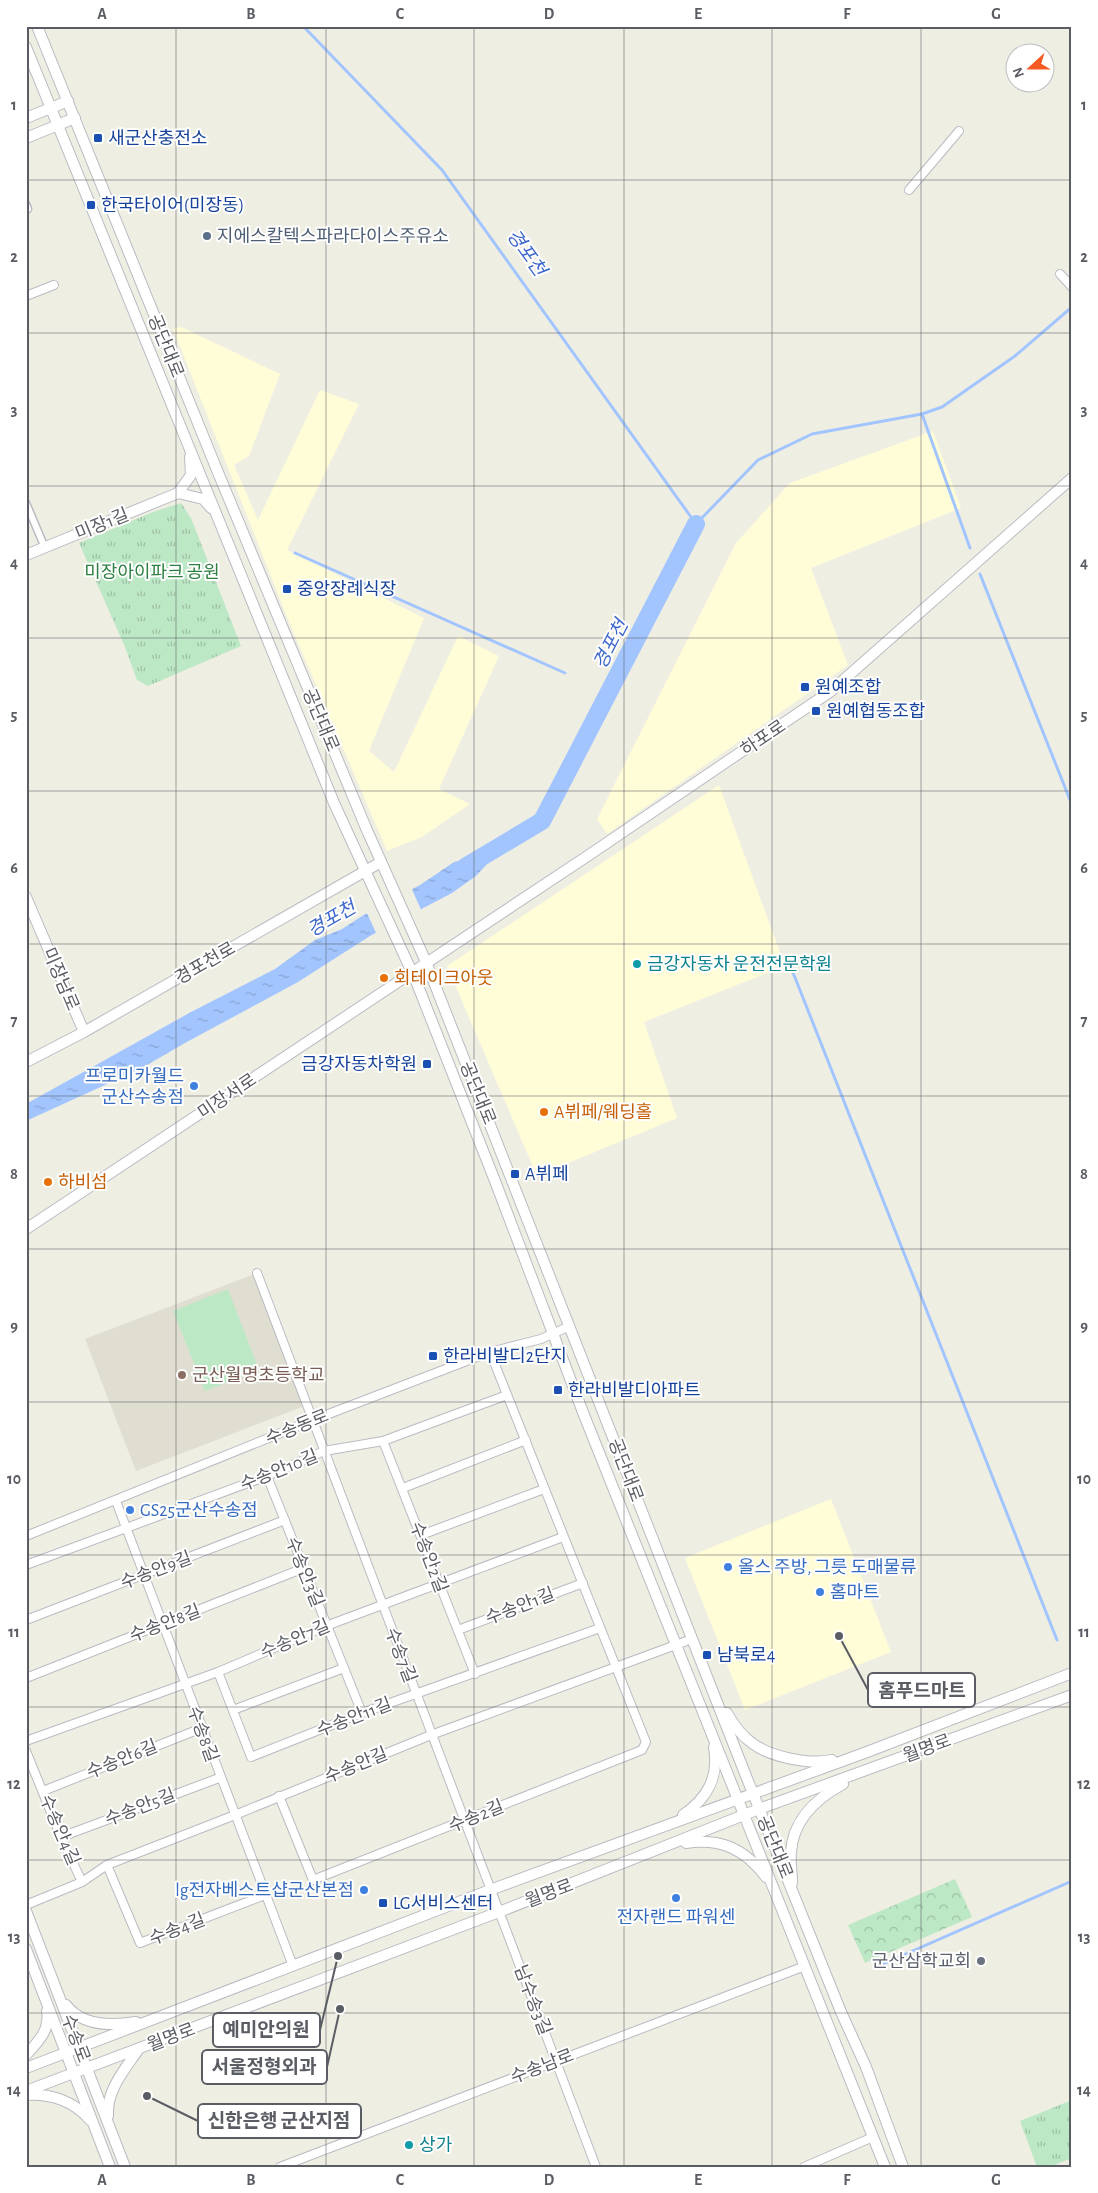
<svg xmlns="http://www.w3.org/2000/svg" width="1098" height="2193" viewBox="0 0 1098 2193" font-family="'Alegreya Sans','Noto Sans KR',sans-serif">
<defs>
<pattern id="forest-crowns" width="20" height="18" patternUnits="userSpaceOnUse" patternTransform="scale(1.25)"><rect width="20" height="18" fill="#bde8c5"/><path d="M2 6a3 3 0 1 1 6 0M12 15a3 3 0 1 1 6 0" fill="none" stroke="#9dbfa4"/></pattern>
<pattern id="park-tufts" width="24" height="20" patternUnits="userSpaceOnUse" patternTransform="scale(1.25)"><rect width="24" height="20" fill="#bde8c5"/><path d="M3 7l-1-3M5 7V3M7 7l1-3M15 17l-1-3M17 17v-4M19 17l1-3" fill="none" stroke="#9dbfa4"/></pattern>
<pattern id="water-ripples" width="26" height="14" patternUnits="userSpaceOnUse" patternTransform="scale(1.25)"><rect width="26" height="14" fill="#a2c5ff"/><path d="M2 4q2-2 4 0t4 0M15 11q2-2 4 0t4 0" fill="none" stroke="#87a3d2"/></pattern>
</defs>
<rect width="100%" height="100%" fill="#efeee3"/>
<g fill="#fffdd7">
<polygon points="181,327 280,374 249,456 234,465 258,520 320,390 359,404 287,550 424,618 369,751 394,772 458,636 499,656 439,789 470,804 422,837 387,851 289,622 173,329"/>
<polygon points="933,431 961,508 811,568 848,665 607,834 597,819 736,543 790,483"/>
<polygon points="719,785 785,966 644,1022 677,1118 537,1176 447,966"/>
<polygon points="831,1499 891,1652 745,1710 685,1558"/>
</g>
<polygon fill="#dfded1" points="257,1273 307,1405 136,1471 85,1339"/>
<polygon fill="#bde8c5" points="228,1289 259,1370 205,1391 173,1311"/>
<polygon fill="url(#forest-crowns)" points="955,1879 972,1917 865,1963 848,1925"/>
<g fill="url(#park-tufts)">
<polygon points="181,503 191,518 241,646 148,686 137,680 125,647 79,543 153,512"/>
<polygon points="1072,2100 1072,2158 1049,2167 1037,2167 1020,2121"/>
</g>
<polygon fill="url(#water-ripples)" points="498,852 476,876 452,893 370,936 298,982 185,1043 140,1069 26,1121 26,1104 191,1012 275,969 315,940 342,929 362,916 420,885 454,862"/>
<polygon fill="#efeee3" points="411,887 422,912 377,935 366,911"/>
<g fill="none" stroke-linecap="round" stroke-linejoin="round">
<g stroke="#a2c5ff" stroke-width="3">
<polyline points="303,26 442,170 696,524 758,460 812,434 922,414 942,407 1015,356 1072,307"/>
<polyline points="922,414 970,548"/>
<polyline points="295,553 565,673"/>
<polyline points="980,574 1072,805"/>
<polyline points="792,970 1057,1640"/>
<polyline points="883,1964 1072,1881"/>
</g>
<polyline stroke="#a2c5ff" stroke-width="18" points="465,867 542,821 696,524"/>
<g stroke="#babbc2" stroke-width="9">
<g id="pedestrian">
<polyline points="26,204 28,209"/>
<polyline points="26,503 45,548"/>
</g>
</g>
<g stroke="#babbc2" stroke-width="10">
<g id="minor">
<polyline points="909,190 959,131"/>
<polyline points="1060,274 1072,287"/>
<polyline points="26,296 54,285"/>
<polyline points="257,1273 596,2167"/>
<polyline points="383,1441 475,1674"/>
<polyline points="267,1476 362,1713"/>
<polyline points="403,1488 526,1440"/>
<polyline points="116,1501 293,1966"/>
<polyline points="421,1535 544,1489"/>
<polyline points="26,1536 313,1420 490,1352 541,1339 570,1326"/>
<polyline points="26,1565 267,1476 324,1451 383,1441 507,1395"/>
<polyline points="26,1620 285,1520"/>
<polyline points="458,1630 583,1583"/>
<polyline points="218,1672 251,1757 362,1713 600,1628"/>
<polyline points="26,1678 304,1568"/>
<polyline points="233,1710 344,1668"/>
<polyline points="26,1741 218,1672 326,1626 563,1537"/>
<polyline points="26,1751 61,1837 82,1882"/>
<polyline points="43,1791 202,1728"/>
<polyline points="279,1796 313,1880 642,1750 646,1742 490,1352"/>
<polyline points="61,1837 219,1778"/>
<polyline points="107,1865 140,1943 265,1895"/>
<polyline points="26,1905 82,1882 107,1865 235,1815 431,1735 692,1639"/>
<polyline points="280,2167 805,1966"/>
<polyline points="804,2167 873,2137"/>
</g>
</g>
<g stroke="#babbc2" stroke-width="12">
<g id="tertiary">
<polyline points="37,26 217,470 366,828 426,962 746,1776 841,2012 866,2067 903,2167"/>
<polyline points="26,47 334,803 416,981 495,1181 584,1415 885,2167"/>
<polyline points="26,118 68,101"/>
<polyline points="26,138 75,118"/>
<polyline points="178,493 203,499 211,508"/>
<polyline points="26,555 178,493 191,475 190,457"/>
<polyline points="26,897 84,1032"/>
<polyline points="26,1062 84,1032 381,862"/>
<polyline points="26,1229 589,855 831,691 1072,478"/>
<path d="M727,1713C733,1724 742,1736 752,1743C770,1757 810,1765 832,1760"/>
<path d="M683,1815C708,1798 719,1777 714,1747"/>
<path d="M686,1843C721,1838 745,1849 766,1877"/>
<path d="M792,1883C792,1872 790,1862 791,1852C793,1820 817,1798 843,1784"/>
<polyline points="26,1911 125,2167"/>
<polyline points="26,1949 110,2167"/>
<path d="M66,2005C82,2026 112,2026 136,2022"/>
<path d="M26,2055C39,2041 50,2030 47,2011"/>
<polyline points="26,2068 490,1890 867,1752 1072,1673"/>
<polyline points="26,2091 499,1912 759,1809 1072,1695"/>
<path d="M26,2095C50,2093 74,2101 90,2120"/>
<path d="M108,2116C106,2091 125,2069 138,2050"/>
</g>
</g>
<use href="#pedestrian" stroke="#fff" stroke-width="6"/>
<use href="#minor" stroke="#fff" stroke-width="8"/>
<use href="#tertiary" stroke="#fff" stroke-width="10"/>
</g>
<path fill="none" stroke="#5b5d64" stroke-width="1" stroke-opacity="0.55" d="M176,26V2167M326,26V2167M474,26V2167M624,26V2167M772,26V2167M921,26V2167M26,180H1072M26,333H1072M26,486H1072M26,638H1072M26,791H1072M26,944H1072M26,1096H1072M26,1249H1072M26,1402H1072M26,1555H1072M26,1707H1072M26,1860H1072M26,2013H1072"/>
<g fill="#1a4fb4" stroke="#fff" stroke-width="2">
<rect x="93" y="133" width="10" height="10" rx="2.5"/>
<rect x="86" y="200" width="10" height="10" rx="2.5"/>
<rect x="282" y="584" width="10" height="10" rx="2.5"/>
<rect x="800" y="682" width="10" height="10" rx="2.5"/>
<rect x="811" y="706" width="10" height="10" rx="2.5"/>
<rect x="422" y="1059" width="10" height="10" rx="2.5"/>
<rect x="510" y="1169" width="10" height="10" rx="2.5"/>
<rect x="428" y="1351" width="10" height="10" rx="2.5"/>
<rect x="553" y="1385" width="10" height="10" rx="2.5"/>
<rect x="702" y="1650" width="10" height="10" rx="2.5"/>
<rect x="378" y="1898" width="10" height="10" rx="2.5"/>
</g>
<circle fill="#5c6f8a" stroke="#fff" stroke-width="2" cx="207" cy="236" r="5"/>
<g fill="#0f9aa8" stroke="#fff" stroke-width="2">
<circle cx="637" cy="964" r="5"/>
<circle cx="409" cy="2145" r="5"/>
</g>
<g fill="#e8710a" stroke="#fff" stroke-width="2">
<circle cx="384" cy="978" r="5"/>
<circle cx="544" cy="1112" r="5"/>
<circle cx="48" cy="1182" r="5"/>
</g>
<g fill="#3f7fe0" stroke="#fff" stroke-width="2">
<circle cx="194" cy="1086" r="5"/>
<circle cx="130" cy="1510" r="5"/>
<circle cx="728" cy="1567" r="5"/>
<circle cx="820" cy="1592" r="5"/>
<circle cx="364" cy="1890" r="5"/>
<circle cx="676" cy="1898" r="5"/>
</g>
<circle fill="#8d6e63" stroke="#fff" stroke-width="2" cx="182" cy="1375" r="5"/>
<circle fill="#6b7280" stroke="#fff" stroke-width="2" cx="981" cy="1961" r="5"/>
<g text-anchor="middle" stroke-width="4" stroke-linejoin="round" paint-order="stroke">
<g font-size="18" fill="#164399" stroke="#fff" text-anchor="start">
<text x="108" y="144">새군산충전소</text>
<text x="101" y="211">한국타이어(미장동)</text>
<text x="297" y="595">중앙장례식장</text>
<text x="815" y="693">원예조합</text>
<text x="826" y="717">원예협동조합</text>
<text x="417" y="1070" text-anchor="end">금강자동차학원</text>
<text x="525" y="1180">A뷔페</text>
<text x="443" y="1362">한라비발디2단지</text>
<text x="568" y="1396">한라비발디아파트</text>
<text x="717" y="1661">남북로4</text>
<text x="393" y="1909">LG서비스센터</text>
</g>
<g font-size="18" fill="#4e5e75" stroke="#fff" text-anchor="start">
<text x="217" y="242">지에스칼텍스파라다이스주유소</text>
</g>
<g font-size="18" fill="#5b5d64" stroke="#fff">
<text transform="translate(166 346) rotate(68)" y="6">공단대로</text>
<text transform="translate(102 524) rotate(-22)" y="6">미장1길</text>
<text transform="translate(321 720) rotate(67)" y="6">공단대로</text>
<text transform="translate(763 738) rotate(-34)" y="6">하포로</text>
<text transform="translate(205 963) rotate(-30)" y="6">경포천로</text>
<text transform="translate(61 979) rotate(67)" y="6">미장남로</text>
<text transform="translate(478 1093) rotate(68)" y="6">공단대로</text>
<text transform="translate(227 1096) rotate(-34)" y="6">미장서로</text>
<text transform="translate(297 1427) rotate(-22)" y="6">수송동로</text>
<text transform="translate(279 1470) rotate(-22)" y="6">수송안10길</text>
<text transform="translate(626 1470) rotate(69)" y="6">공단대로</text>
<text transform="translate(429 1557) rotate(69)" y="6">수송안2길</text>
<text transform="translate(156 1570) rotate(-21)" y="6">수송안9길</text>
<text transform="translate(305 1572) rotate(68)" y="6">수송안3길</text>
<text transform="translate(520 1606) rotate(-21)" y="6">수송안1길</text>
<text transform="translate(165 1623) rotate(-21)" y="6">수송안8길</text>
<text transform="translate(295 1639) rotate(-23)" y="6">수송안7길</text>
<text transform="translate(401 1655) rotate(69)" y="6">수송7길</text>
<text transform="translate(354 1717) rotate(-21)" y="6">수송안11길</text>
<text transform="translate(203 1734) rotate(70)" y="6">수송8길</text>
<text transform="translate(927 1748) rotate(-20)" y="6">월명로</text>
<text transform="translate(122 1759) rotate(-22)" y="6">수송안6길</text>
<text transform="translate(356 1765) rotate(-22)" y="6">수송안길</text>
<text transform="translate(140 1807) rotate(-21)" y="6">수송안5길</text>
<text transform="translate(476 1816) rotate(-22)" y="6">수송2길</text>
<text transform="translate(60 1830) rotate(67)" y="6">수송안4길</text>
<text transform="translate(775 1847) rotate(68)" y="6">공단대로</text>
<text transform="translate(549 1893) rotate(-21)" y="6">월명로</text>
<text transform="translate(177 1929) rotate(-21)" y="6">수송4길</text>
<text transform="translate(533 2000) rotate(69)" y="6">남수송3길</text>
<text transform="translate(171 2037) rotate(-21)" y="6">월명로</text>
<text transform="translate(76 2038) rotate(69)" y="6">수송로</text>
<text transform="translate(542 2066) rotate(-21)" y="6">수송남로</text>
</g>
<g font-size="18" fill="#2e8142" stroke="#fff">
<text x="152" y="578">미장아이파크 공원</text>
</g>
<g font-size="18" fill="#0d838f" stroke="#fff" text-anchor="start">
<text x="647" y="970">금강자동차 운전전문학원</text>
<text x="419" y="2151">상가</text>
</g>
<g font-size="18" fill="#c56008" stroke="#fff" text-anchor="start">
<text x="394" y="984">회테이크아웃</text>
<text x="554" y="1118">A뷔페/웨딩홀</text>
<text x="58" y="1188">하비섬</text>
</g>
<g font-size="18" fill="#366cbe" stroke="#fff" text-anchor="start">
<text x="184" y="1082" text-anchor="end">프로미카월드<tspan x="184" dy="21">군산수송점</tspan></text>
<text x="140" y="1516">GS25군산수송점</text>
<text x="738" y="1573">올스 주방, 그릇 도매물류</text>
<text x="830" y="1598">홈마트</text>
<text x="354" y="1896" text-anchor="end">lg전자베스트샵군산본점</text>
<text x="676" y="1923" text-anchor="middle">전자랜드 파워센</text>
</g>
<g font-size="18" fill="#785e54" stroke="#fff" text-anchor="start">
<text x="192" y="1381">군산월명초등학교</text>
</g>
<g font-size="18" fill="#5b616d" stroke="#fff" text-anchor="end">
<text x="971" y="1967">군산삼학교회</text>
</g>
<g font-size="19" font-style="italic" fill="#3c67cb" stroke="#fff">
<text transform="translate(527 252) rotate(54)" y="7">경포천</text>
<text transform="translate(610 644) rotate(-63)" y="7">경포천</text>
<text transform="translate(331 918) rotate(-30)" y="7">경포천</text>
</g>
</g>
<path fill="none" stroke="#5b5d64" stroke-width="2" d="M839 1636L868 1690M338 1956L320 2030M340 2009L327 2067M147 2096L198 2121"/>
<g fill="#5b5d64" stroke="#fff" stroke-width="2">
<circle cx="839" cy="1636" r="5"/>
<circle cx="338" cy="1956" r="5"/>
<circle cx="340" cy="2009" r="5"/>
<circle cx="147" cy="2096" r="5"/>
</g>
<g fill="#fff" stroke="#5b5d64" stroke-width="2">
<rect x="868" y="1673" width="107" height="34" rx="5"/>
<rect x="213" y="2013" width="107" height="34" rx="5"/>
<rect x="202" y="2050" width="125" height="34" rx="5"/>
<rect x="198" y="2104" width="163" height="34" rx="5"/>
</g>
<g font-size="19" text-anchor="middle" font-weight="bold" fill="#5b5d64">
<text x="922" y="1697">홈푸드마트</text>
<text x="266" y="2036">예미안의원</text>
<text x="264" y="2073">서울정형외과</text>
<text x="279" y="2127">신한은행 군산지점</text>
</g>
<rect width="1098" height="2193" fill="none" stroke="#ffffff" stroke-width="55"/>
<g transform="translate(1030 68) rotate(249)"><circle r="24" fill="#ffffff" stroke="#bdbec1"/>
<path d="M0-4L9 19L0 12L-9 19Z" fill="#f55a23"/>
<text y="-8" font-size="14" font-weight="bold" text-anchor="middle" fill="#5b5d64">N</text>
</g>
<rect x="28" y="28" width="1042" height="2138" fill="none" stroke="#5b5d64" stroke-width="2"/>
<g font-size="16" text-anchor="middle" font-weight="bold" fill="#5b5d64">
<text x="102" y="19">A</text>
<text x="251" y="19">B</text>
<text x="400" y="19">C</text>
<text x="549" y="19">D</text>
<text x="698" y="19">E</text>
<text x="847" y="19">F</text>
<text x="996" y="19">G</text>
<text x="14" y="110">1</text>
<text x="1084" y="110">1</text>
<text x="14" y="262">2</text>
<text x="1084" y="262">2</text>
<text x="14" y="415">3</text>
<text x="1084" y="415">3</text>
<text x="14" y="568">4</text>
<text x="1084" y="568">4</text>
<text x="14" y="720">5</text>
<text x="1084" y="720">5</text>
<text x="14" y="873">6</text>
<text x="1084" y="873">6</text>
<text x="14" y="1026">7</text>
<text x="1084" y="1026">7</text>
<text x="14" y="1179">8</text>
<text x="1084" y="1179">8</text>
<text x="14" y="1331">9</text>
<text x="1084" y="1331">9</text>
<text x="14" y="1484">10</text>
<text x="1084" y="1484">10</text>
<text x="14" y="1637">11</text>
<text x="1084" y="1637">11</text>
<text x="14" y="1789">12</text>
<text x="1084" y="1789">12</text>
<text x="14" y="1942">13</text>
<text x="1084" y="1942">13</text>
<text x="14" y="2095">14</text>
<text x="1084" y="2095">14</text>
<text x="102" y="2185">A</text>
<text x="251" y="2185">B</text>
<text x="400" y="2185">C</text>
<text x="549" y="2185">D</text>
<text x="698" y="2185">E</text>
<text x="847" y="2185">F</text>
<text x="996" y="2185">G</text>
</g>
</svg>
